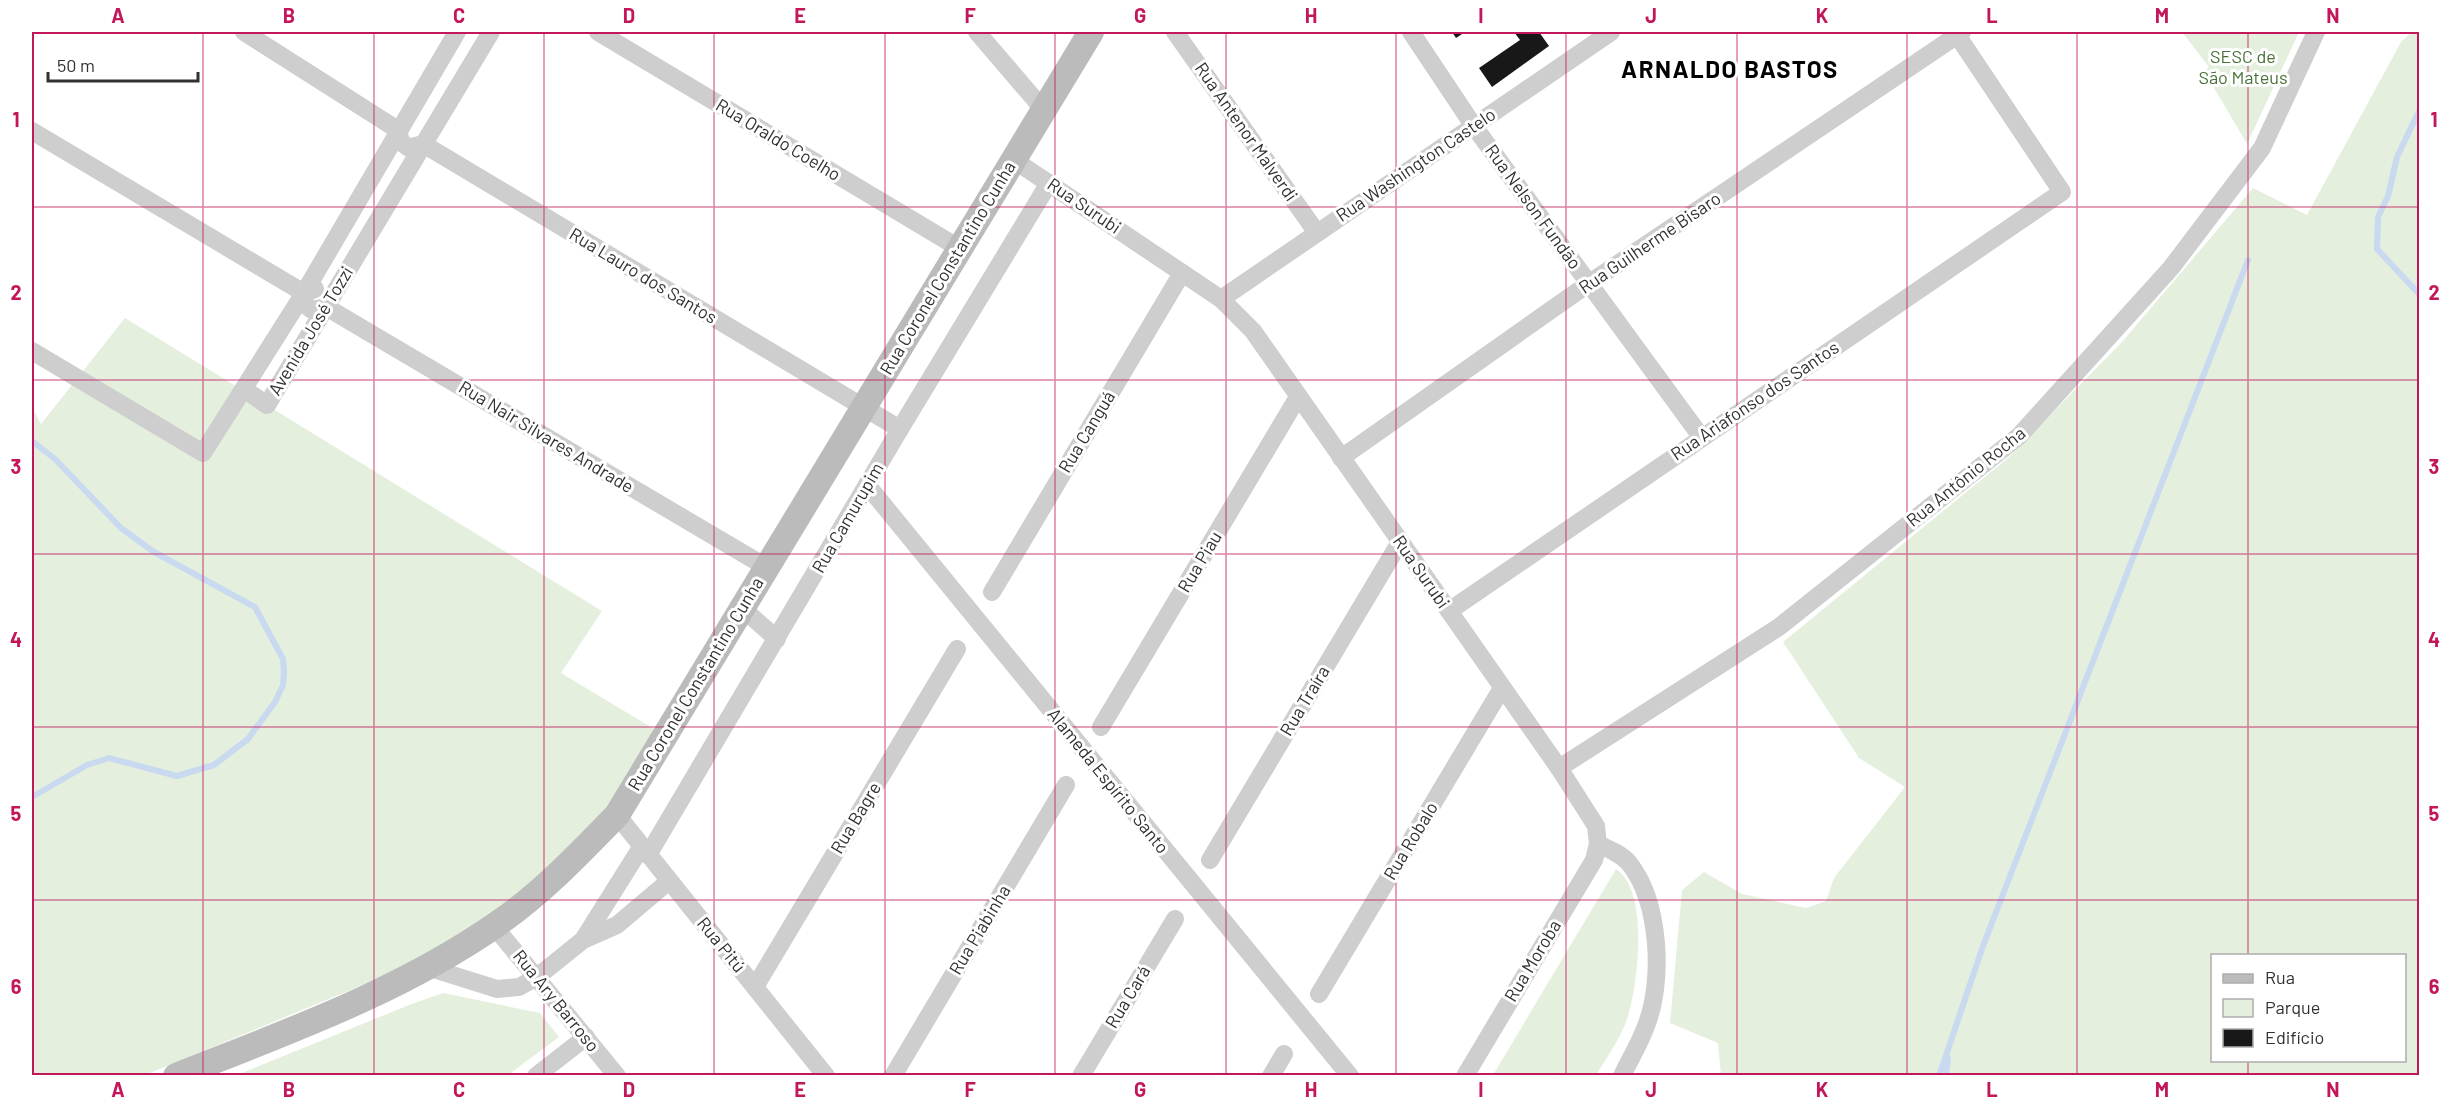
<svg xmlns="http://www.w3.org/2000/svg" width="2451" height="1107" viewBox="0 0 2451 1107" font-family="Barlow,sans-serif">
<rect width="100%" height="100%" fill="#fff"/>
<g fill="#e4efdd" fill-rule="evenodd">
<polygon points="2182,32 2299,32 2247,144 2204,71 2209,67"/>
<path d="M2412,32H2419V1075H1721L1718,1043L1670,1023L1682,890L1704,872L1742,894L1806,908L1826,901L1834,878L1905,787L1859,758L1783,642L2008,458L2122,342L2253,188L2307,215L2401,42ZM2212,956H2404V1060H2212Z"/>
<polygon points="125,318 602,611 561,673 664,735 598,828 515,899 416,963 145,1075 32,1075 32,407 41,424"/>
<path d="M1616,869C1650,891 1638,986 1627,1019C1620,1039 1607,1057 1596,1075H1493Z"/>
<polygon points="443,993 540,1013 559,1037 508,1075 237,1075 409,1005"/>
</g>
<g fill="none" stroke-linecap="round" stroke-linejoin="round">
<g stroke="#c8d9f0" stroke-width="6">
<polyline points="2420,109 2397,157 2388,196 2378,217 2377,249 2420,295"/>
<polyline points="32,441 55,459 121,528 154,552 255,607 283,659 284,672 283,685 275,702 248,739 214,765 177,776 109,758 87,765 32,797"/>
<polyline points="1939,1076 1983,946 2248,260"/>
<polyline points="1946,1076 1948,1058"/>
</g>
</g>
<g fill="#181818">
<polygon points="1452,32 1465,32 1456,38"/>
<polygon points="1514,32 1539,32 1549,46 1492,87 1479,68 1520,40"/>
</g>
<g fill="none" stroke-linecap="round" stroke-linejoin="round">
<g stroke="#cecece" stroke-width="18">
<polyline points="244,32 398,130 401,142 409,148 423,144 900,429"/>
<polyline points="598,32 959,248"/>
<polyline points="977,32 1043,109"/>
<polyline points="1175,32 1317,233"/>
<polyline points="1411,32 1473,125 1702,438"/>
<polyline points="32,131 304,293 315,289"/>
<polyline points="1014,160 1221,299 1253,331 1559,768 1596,826 1598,844 1594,860 1465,1076"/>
<polyline points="304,293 305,305 312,310 326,307 766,567"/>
<polyline points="1221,299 1611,32"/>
<polyline points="32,351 203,453 304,293 457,32"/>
<polyline points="244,389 267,405 491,32"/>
<polyline points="1341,458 1588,284 1962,32"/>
<polyline points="867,485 1350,1076"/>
<polyline points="992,592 1182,273"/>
<polyline points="742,608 777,639"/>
<polyline points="1449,611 2062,192 1955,32"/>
<polyline points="1101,727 1298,397"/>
<polyline points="1559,768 1779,627 2019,436 2171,268 2262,148 2316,32"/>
<polyline points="617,815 826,1076"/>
<path d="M1598,844C1609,849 1621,854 1629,863C1660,902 1664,981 1646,1026C1640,1043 1630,1059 1622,1076"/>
<polyline points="648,855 900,429 1049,183"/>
<polyline points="1210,860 1400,542"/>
<polyline points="494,926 617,1076"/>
<polyline points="583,940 642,846"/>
<polyline points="427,967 497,989 519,987 537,977 583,940 617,925 669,881"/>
<polyline points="755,987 957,649"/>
<polyline points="1319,994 1502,688"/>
<polyline points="536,1076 586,1037"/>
<polyline points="893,1076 1066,785"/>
<polyline points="1081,1076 1175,919"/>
<polyline points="1271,1076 1284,1054"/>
</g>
<path stroke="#bbb" stroke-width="26" d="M176,1076C287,1032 402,991 500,922C543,892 580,853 617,815L1091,32"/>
</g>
<path fill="none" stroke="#c2185b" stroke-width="1.5" stroke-opacity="0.55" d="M203,32V1076M374,32V1076M544,32V1076M714,32V1076M885,32V1076M1055,32V1076M1226,32V1076M1396,32V1076M1566,32V1076M1737,32V1076M1907,32V1076M2077,32V1076M2248,32V956M32,207H2420M32,380H2420M32,554H2420M32,727H2420M32,900H2420M2248,1060V1076"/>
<g text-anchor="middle" stroke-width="6" stroke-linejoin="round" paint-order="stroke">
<g font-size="18" fill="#497139" stroke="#fff">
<text x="2243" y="63">SESC de<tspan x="2243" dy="21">São Mateus</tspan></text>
</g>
<g font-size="18" fill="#313131" stroke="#fff">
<text transform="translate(1246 132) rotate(55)" y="6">Rua Antenor Malverdi</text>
<text transform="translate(778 140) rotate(31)" y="6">Rua Oraldo Coelho</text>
<text transform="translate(1416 165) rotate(-34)" y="6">Rua Washington Castelo</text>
<text transform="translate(1084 206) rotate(34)" y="6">Rua Surubi</text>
<text transform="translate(1533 207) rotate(54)" y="6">Rua Nelson Fundão</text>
<text transform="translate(1650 243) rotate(-34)" y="6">Rua Guilherme Bisaro</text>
<text transform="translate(948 268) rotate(-59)" y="6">Rua Coronel Constantino Cunha</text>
<text transform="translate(643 276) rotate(31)" y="6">Rua Lauro dos Santos</text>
<text transform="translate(311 331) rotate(-59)" y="6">Avenida José Tozzi</text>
<text transform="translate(1755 401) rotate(-34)" y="6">Rua Ariafonso dos Santos</text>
<text transform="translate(1087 432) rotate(-59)" y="6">Rua Canguá</text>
<text transform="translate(546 437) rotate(31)" y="6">Rua Nair Silvares Andrade</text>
<text transform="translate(1966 477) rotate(-39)" y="6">Rua Antônio Rocha</text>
<text transform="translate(848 518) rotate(-60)" y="6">Rua Camurupim</text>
<text transform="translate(1200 562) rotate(-59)" y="6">Rua Piau</text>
<text transform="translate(1421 572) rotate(55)" y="6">Rua Surubi</text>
<text transform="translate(696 684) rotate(-59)" y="6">Rua Coronel Constantino Cunha</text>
<text transform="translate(1305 701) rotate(-59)" y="6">Rua Traíra</text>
<text transform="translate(1108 781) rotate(51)" y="6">Alameda Espírito Santo</text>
<text transform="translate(856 818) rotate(-59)" y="6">Rua Bagre</text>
<text transform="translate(1411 841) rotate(-59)" y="6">Rua Robalo</text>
<text transform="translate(980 930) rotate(-59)" y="6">Rua Piabinha</text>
<text transform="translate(721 945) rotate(51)" y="6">Rua Pitú</text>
<text transform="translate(1533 961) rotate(-59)" y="6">Rua Moroba</text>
<text transform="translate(1128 997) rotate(-59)" y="6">Rua Cará</text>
<text transform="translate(556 1001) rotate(51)" y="6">Rua Ary Barroso</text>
</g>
<g font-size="24" font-weight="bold" letter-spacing="1.5" fill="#000" stroke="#fff">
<text x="1730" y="78">ARNALDO BASTOS</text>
</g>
</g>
<rect width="2451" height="1107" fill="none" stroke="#ffffff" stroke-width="66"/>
<rect x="2211" y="954" width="195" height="108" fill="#ffffff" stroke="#adadad" stroke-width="1.5"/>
<rect x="2223" y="974" width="30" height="9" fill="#bbbbbb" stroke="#adadad" stroke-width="1.5"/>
<text x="2265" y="984" font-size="18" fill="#313131">Rua</text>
<rect x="2223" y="999" width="30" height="18" fill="#e4efdd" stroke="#adadad" stroke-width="1.5"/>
<text x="2265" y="1014" font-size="18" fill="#313131">Parque</text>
<rect x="2223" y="1029" width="30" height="18" fill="#181818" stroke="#adadad" stroke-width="1.5"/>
<text x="2265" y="1044" font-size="18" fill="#313131">Edifício</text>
<path d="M48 72v9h150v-9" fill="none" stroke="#313131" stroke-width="3"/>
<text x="57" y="72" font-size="18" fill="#313131" stroke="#ffffff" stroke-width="4.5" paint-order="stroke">50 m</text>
<rect x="33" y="33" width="2385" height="1041" fill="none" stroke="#c2185b" stroke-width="2"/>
<g font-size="20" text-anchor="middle" font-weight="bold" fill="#c2185b">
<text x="118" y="23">A</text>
<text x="289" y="23">B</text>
<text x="459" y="23">C</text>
<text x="629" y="23">D</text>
<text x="800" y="23">E</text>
<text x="970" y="23">F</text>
<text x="1140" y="23">G</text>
<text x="1311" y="23">H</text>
<text x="1481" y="23">I</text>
<text x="1651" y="23">J</text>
<text x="1822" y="23">K</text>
<text x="1992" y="23">L</text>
<text x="2162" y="23">M</text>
<text x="2333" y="23">N</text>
<text x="16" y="127">1</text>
<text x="2434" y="127">1</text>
<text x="16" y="300">2</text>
<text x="2434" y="300">2</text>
<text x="16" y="474">3</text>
<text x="2434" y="474">3</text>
<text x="16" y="647">4</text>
<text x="2434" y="647">4</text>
<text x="16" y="821">5</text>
<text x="2434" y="821">5</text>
<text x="16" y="994">6</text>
<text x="2434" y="994">6</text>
<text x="118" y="1097">A</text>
<text x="289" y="1097">B</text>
<text x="459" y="1097">C</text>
<text x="629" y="1097">D</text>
<text x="800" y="1097">E</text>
<text x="970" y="1097">F</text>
<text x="1140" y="1097">G</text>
<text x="1311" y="1097">H</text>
<text x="1481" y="1097">I</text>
<text x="1651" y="1097">J</text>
<text x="1822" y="1097">K</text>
<text x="1992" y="1097">L</text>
<text x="2162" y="1097">M</text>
<text x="2333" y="1097">N</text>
</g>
</svg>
